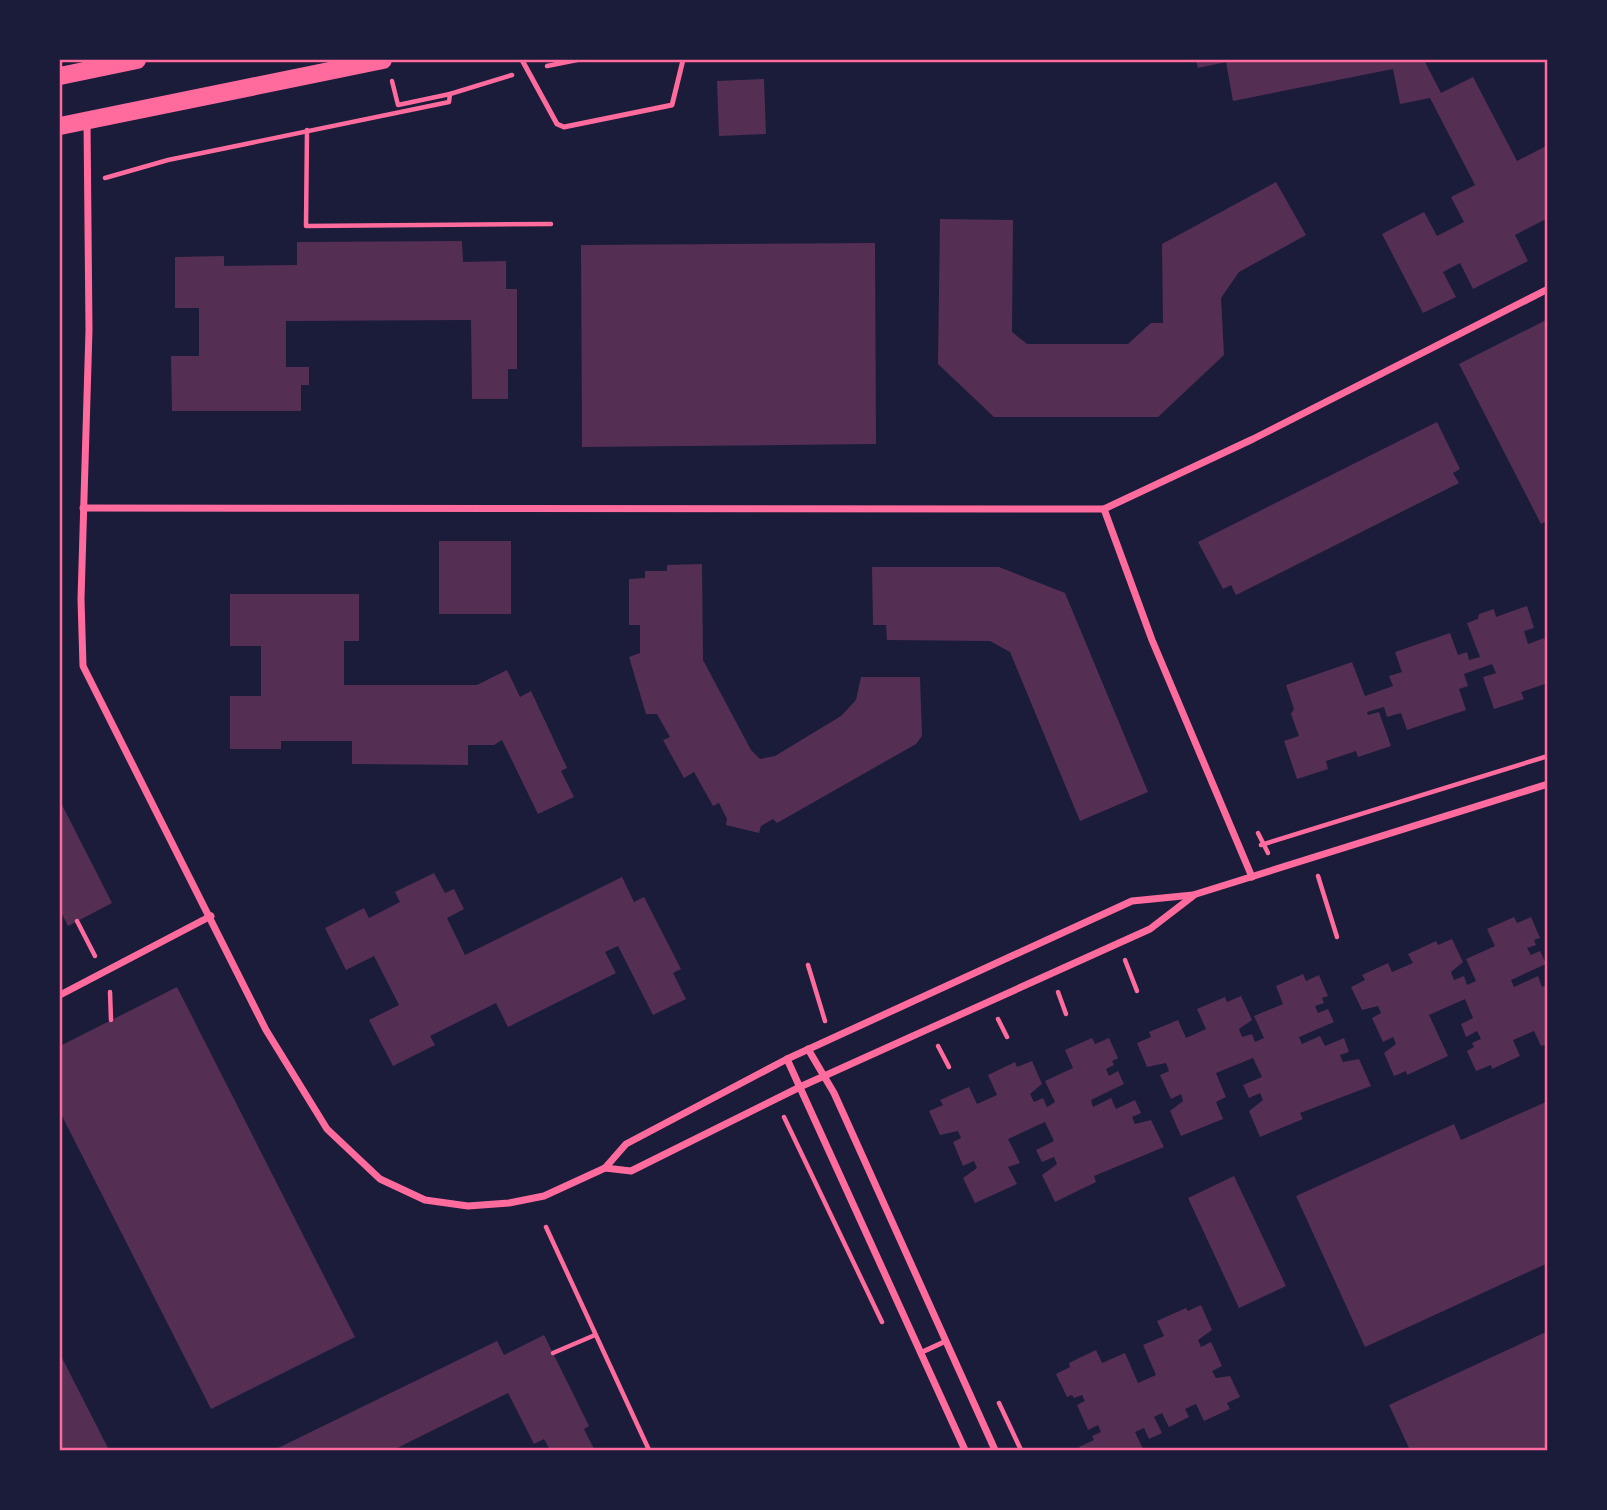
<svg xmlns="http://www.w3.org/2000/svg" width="1607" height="1510" viewBox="0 0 1607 1510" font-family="'Archivo Narrow',sans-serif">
<rect width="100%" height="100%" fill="#1b1b3a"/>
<g fill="#542f53">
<polygon points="1196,60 1432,60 1425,62 1441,93 1473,77 1517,161 1548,145 1548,218 1515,235 1528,261 1473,289 1460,263 1443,272 1456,297 1423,313 1382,234 1424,212 1437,236 1464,222 1451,197 1475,185 1430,98 1400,104 1393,69 1233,101 1226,62 1198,68"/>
<polygon points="764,79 766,134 719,136 717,81"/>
<polygon points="1276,182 1306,235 1239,272 1221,298 1224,355 1158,417 994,417 938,364 940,219 1013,220 1012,332 1027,344 1128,344 1151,323 1163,323 1162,244"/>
<polygon points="462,241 463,262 506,261 506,289 517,289 517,369 508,369 508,399 472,399 471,320 286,321 286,367 309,367 309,385 301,385 301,411 172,411 171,356 199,356 199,308 175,308 175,257 224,256 224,266 297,265 297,242"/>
<polygon points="875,243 876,444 582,447 581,245"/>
<polygon points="1548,319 1548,520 1541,524 1459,364"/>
<polygon points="1437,422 1460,469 1453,473 1459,483 1236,595 1231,585 1223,589 1198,542"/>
<rect x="439" y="541" width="72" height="73"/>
<polygon points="702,564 703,660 751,750 760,759 775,756 841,716 856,700 861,677 920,677 922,736 916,744 777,823 773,819 761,826 759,833 726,825 727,819 719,803 713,806 694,772 684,778 663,740 670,737 657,714 646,714 629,657 640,653 640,625 629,625 629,579 645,578 645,571 667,571 667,565"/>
<polygon points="872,567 999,567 1065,593 1148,792 1080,821 1010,652 990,641 887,640 886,625 873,625"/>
<polygon points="230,594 359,594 359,641 344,641 344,685 477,685 507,670 520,697 531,691 567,768 561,771 574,797 538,814 502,740 494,745 468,745 468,765 352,764 352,741 281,741 281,749 230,749 230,696 261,696 261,646 230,646"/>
<polygon points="1527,606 1534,628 1524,631 1528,644 1544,638 1548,648 1548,683 1521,692 1524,699 1494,709 1483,677 1496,673 1492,664 1464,674 1468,686 1459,689 1466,710 1407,730 1401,713 1387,717 1384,707 1367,712 1368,715 1379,712 1391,746 1358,757 1356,751 1326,761 1328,769 1297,779 1284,741 1299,736 1291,714 1294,709 1286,685 1352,662 1365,696 1393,686 1389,676 1402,672 1395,652 1450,633 1458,655 1467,652 1469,660 1480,657 1467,623 1478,619 1479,614 1494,609 1496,617"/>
<polygon points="60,801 112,903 68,926 60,910"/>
<polygon points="434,873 445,893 454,889 464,909 447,918 465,955 622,877 634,902 644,897 681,969 673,973 686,999 653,1015 618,946 605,952 616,973 508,1027 496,1003 430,1036 435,1045 393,1066 369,1020 399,1005 374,956 346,970 325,928 364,908 369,918 400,902 395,892"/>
<polygon points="1514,917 1517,923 1531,917 1540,938 1534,940 1536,945 1527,948 1531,955 1540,951 1546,964 1511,980 1514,987 1538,976 1542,987 1548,984 1548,1044 1541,1046 1534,1031 1513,1040 1520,1056 1492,1069 1491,1065 1476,1071 1467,1051 1474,1047 1472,1043 1481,1039 1477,1031 1466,1037 1461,1024 1473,1018 1465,999 1429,1015 1448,1056 1407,1075 1406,1071 1394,1076 1384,1053 1396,1044 1393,1037 1383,1042 1372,1018 1381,1013 1378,1006 1362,1010 1351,987 1365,980 1362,975 1388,963 1392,972 1413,963 1408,954 1436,941 1438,945 1452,939 1463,962 1451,972 1454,980 1464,976 1467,985 1476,981 1466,959 1495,946 1487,929"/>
<polygon points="1303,974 1306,981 1319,975 1328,996 1322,998 1324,1003 1315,1006 1318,1013 1328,1009 1334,1022 1299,1037 1302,1044 1320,1036 1325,1046 1344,1038 1349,1052 1340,1055 1343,1062 1359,1059 1371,1086 1300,1113 1303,1119 1260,1137 1249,1111 1263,1100 1260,1093 1249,1098 1243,1085 1262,1077 1253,1058 1216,1073 1226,1097 1216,1102 1223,1119 1181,1136 1170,1111 1183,1101 1181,1094 1171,1099 1160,1075 1169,1071 1166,1063 1147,1067 1137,1043 1151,1037 1149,1032 1178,1020 1186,1038 1206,1029 1197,1009 1225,997 1227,1002 1241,996 1252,1020 1239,1029 1242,1037 1252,1034 1255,1042 1264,1038 1254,1016 1283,1004 1276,986"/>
<polygon points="177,987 355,1337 211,1409 60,1112 60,1046"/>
<polygon points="1092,1038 1095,1044 1109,1038 1118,1058 1112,1061 1114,1065 1106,1069 1109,1076 1118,1071 1124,1084 1091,1100 1093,1107 1111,1098 1116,1109 1135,1100 1141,1113 1132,1117 1135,1124 1151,1120 1164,1147 1094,1176 1096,1182 1055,1202 1042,1175 1057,1164 1054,1157 1042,1162 1036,1150 1054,1141 1045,1122 1008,1139 1020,1163 1008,1167 1017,1184 975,1203 963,1178 977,1168 974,1161 963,1166 953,1142 961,1138 958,1131 940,1135 929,1111 943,1105 940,1100 969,1087 977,1104 997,1095 988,1075 1015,1062 1017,1067 1032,1061 1042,1084 1030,1094 1034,1102 1043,1098 1047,1107 1055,1102 1045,1081 1073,1068 1065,1050"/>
<polygon points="1548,1101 1548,1263 1365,1347 1296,1196 1454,1124 1461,1140"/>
<polygon points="1234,1176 1286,1286 1239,1308 1188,1198"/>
<polygon points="1201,1305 1212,1330 1198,1340 1201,1347 1211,1342 1222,1366 1212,1371 1216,1378 1230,1376 1240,1397 1227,1403 1230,1409 1204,1421 1196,1404 1185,1409 1189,1417 1169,1427 1162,1413 1154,1417 1162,1433 1149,1439 1144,1428 1135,1432 1143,1449 1140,1450 1081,1450 1079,1447 1094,1440 1092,1436 1101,1432 1098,1425 1088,1430 1077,1405 1085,1401 1082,1395 1074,1398 1072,1395 1067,1397 1056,1374 1070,1367 1069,1363 1096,1350 1102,1363 1125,1353 1138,1383 1156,1375 1143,1345 1164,1336 1157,1321 1186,1308 1188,1311"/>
<polygon points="1548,1331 1548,1450 1410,1450 1389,1405"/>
<polygon points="544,1335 589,1426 584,1429 594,1449 590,1450 550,1450 544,1439 534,1444 508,1393 393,1450 274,1450 497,1341 504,1355"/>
<polygon points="60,1354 109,1450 60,1450"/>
</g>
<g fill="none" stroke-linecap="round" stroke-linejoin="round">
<g stroke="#ff6b9d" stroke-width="4.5">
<polyline points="547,66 577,60"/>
<polyline points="392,81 398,105 450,94"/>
<polyline points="307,130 306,226 551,224"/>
<polyline points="105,178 168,160 449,102 450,94 512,75"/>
<polyline points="1258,833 1268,853"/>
<polyline points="1261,845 1548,756"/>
<polyline points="1318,876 1337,937"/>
<polyline points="77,921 95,956"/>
<polyline points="1125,960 1137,991"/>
<polyline points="808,965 825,1021"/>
<polyline points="110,992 111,1020"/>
<polyline points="1058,992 1066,1014"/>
<polyline points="998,1019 1007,1037"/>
<polyline points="938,1046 949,1067"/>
<polyline points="784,1117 882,1322"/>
<polyline points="546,1227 649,1450"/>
<polyline points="553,1353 595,1335"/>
<polyline points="999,1403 1021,1450"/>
</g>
<g stroke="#ff6b9d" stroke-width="5">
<polyline points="522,60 557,124 564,127 672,105 683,60"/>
<polyline points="920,1353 944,1342"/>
</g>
<g stroke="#ff6b9d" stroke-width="7">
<polyline points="87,121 89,330 81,599 83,666 266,1030 327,1129 380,1179 425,1200 468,1206 509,1203 544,1196 605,1168 626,1144 787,1059 1132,901 1193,895 1548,784"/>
<polyline points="83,508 1104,509 1253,439 1548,289"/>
<polyline points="1104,509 1152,640 1252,877"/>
<polyline points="60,995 211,916"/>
<polyline points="808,1049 834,1093 995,1450"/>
<polyline points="787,1059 965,1450"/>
<polyline points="605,1168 631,1171 802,1086 1150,929 1193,896"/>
</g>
<g stroke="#ff6b9d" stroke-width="18">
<polyline points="60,76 137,60"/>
<polyline points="60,126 383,60"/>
</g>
</g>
<rect width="1607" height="1510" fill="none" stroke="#1b1b3a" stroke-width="122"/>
<rect x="61" y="61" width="1485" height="1388" fill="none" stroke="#ff6b9d" stroke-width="2.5"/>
</svg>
